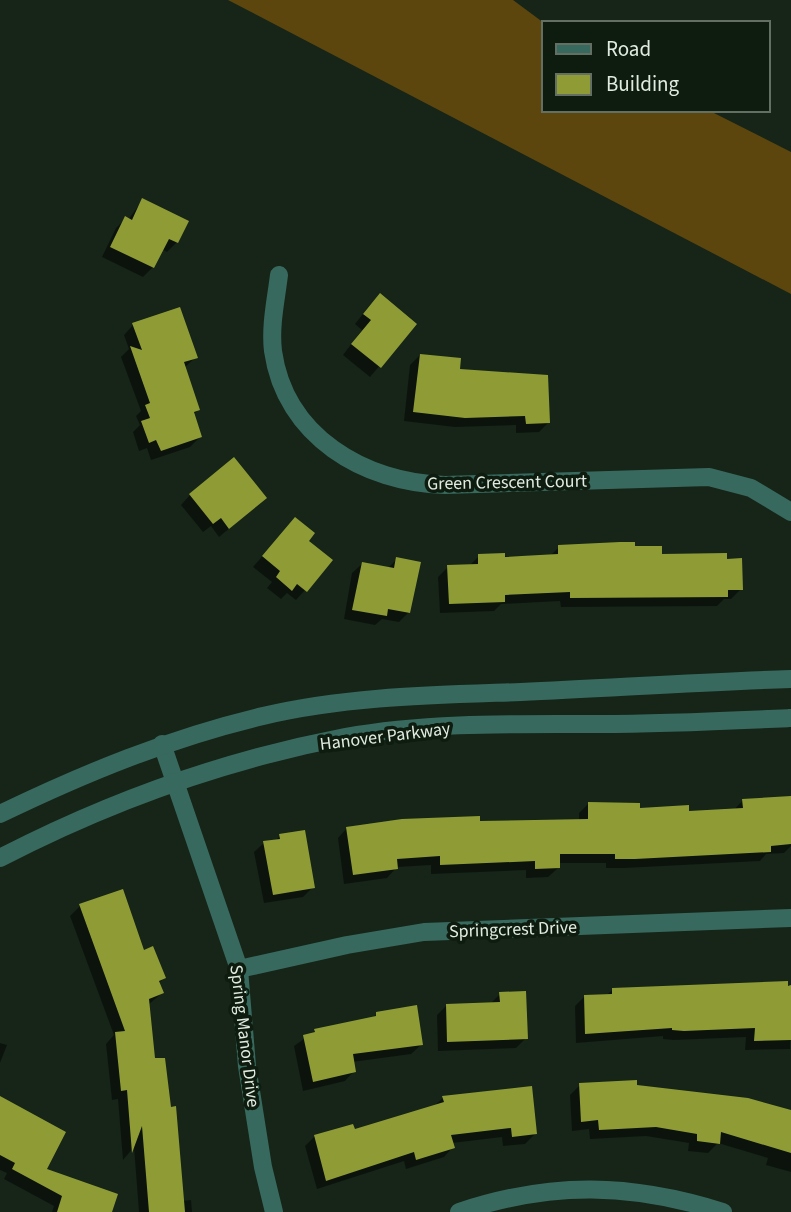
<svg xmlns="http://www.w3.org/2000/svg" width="791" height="1212" viewBox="0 0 791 1212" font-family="'Source Sans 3',sans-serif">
<rect width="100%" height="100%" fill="#162518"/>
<polygon fill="#5c460e" points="228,0 513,0 544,23 544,110 708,110 791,152 791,294"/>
<g fill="#0007">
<polygon points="142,201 177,242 167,252 162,249 153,267 143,277 102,257 116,228 125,219 128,220"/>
<polygon points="370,305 415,324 370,377 343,355 362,330 355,324"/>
<polygon points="133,325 196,357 184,368 198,410 193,415 200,437 190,447 151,460 147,448 139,451 133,432 140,425 136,416 141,411 121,357 129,349 124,335"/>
<polygon points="420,355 458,370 549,422 539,432 516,433 516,425 455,427 404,421 410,365"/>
<polygon points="190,495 255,507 219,537 211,526 203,532 181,505"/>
<polygon points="295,519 306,541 305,590 296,600 287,593 281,599 267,588 272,582 253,567"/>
<polygon points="559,547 633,548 741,589 731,599 724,599 717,606 561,607 560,601 501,604 494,611 440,613 438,577 448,567 469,566 479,556 550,556"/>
<polygon points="397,559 409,612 399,622 382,619 375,625 344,619 352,573 362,564 387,569"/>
<polygon points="791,798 791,846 784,853 766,854 760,861 624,868 606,868 606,863 558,863 558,868 548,877 526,878 526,870 431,874 431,865 397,867 387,878 344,884 338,838 347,828 579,821 579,813 589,803 687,813 733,811 743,800"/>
<polygon points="280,836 313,887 303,897 264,903 254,852 264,843 275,841"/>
<polygon points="80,906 143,952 164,978 158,984 162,993 148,1005 154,1060 182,1201 191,1200 192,1212 139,1212 134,1147 123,1160 118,1099 112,1100 106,1044 114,1035 70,916"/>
<polygon points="786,987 791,987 790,1049 745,1050 746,1037 674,1040 663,1039 663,1036 576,1043 575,1006 584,997 606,996 613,989"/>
<polygon points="500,994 526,1038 516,1048 438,1051 437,1015 446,1006 490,1004"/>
<polygon points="377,1014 421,1045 411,1054 352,1062 354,1071 345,1081 303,1091 294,1046 315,1031 372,1019"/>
<polygon points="0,1043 7,1045 0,1063"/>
<polygon points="580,1085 635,1087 791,1112 791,1172 766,1165 768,1158 718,1143 708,1153 688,1151 689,1143 646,1136 590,1139 589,1129 572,1131 570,1095"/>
<polygon points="443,1098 535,1134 525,1144 503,1146 502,1137 452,1143 453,1147 444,1157 406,1169 404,1161 317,1189 305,1146 315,1136 353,1131 433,1107"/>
<polygon points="0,1148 44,1170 110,1212 52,1212 54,1206 4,1179 7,1173 0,1170"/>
</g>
<g fill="#8f9c36">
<polygon points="142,198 189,221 178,243 169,239 154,268 110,247 125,216 132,220"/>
<polygon points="380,293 417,324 381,368 351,344 371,320 363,314"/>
<polygon points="180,307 198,358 184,362 200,410 194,412 202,437 161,451 156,440 149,443 141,421 150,418 145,405 150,403 130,346 142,350 132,323"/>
<polygon points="420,354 461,358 460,369 548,375 550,423 526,424 525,416 465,418 413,412"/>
<polygon points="234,457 267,498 229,529 221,518 213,524 189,494"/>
<polygon points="295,517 315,533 309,541 333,560 307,592 297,584 292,591 276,577 280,571 262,556"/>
<polygon points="620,542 635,542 635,546 662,546 662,554 727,553 727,559 742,558 743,590 728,590 728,597 570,598 570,592 505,595 505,602 449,604 447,565 478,564 478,554 505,553 505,557 558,554 558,545"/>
<polygon points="396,557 421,562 410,613 388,609 387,616 352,610 362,562 394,568"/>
<polygon points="791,796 791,844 771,846 771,852 635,859 615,859 615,854 560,854 560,868 535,869 535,861 440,865 440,856 397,859 398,869 353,875 346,827 402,819 480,816 480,821 588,819 588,802 640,803 640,808 689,805 689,811 743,808 742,799"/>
<polygon points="305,830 315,888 273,895 263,841 280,839 279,834"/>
<polygon points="123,889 144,950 153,946 166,978 159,981 164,993 149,999 155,1058 165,1058 171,1107 176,1106 185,1212 149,1212 142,1126 132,1153 127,1090 121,1091 115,1032 125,1031 79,904"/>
<polygon points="788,981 788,986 791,985 791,1040 754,1041 755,1028 684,1031 672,1030 672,1028 585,1034 584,995 612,994 612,988"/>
<polygon points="526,991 528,1039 447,1042 446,1004 500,1002 499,992"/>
<polygon points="417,1005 423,1045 353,1054 356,1072 313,1082 303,1035 315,1032 314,1029 376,1016 376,1012"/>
<polygon points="637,1080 637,1085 748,1098 791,1110 791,1153 721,1132 720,1144 697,1141 697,1134 656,1127 599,1130 598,1120 581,1122 579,1083"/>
<polygon points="532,1086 537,1134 512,1137 511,1128 451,1135 455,1148 416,1160 414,1152 326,1181 314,1135 353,1124 355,1129 444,1102 442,1096"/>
<polygon points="0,1096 66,1132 47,1169 118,1194 112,1212 57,1212 62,1196 12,1169 15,1163 0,1155"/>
</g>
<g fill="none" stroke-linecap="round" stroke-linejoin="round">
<g stroke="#38695e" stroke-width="18">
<path d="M279,275C276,300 270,326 273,351C285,436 364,483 445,485L709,477L751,488L791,512"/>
<polyline points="162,744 239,969 247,1066 263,1167 274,1212"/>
<polyline points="239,969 347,945 424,932 791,918"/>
<path d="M459,1212C552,1181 631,1183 723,1212"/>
</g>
<g stroke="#38695e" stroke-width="18">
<path d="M0,814C85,773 170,738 263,716C347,696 435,695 521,692C611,688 701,682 791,679"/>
<path d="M0,858C108,802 225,760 345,737C428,722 516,724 600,724C664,724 727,721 791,718"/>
</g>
</g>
<g text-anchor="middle" stroke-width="7" stroke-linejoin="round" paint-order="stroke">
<g font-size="18" fill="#e1ebe1" stroke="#0d1c0e">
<text transform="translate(507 482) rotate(-1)" y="6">Green Crescent Court</text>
<text transform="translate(385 736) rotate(-7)" y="6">Hanover Parkway</text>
<text transform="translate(513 929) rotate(-2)" y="6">Springcrest Drive</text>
<text transform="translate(245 1036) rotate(83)" y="6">Spring Manor Drive</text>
</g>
</g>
<rect x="542" y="21" width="228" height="91" fill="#0d1c0e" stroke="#626f62" stroke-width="2"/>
<rect x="556" y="44" width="35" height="10" fill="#38695e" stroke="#626f62" stroke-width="2"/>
<text x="606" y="56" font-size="21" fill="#e1ebe1">Road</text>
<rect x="556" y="74" width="35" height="21" fill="#8f9c36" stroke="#626f62" stroke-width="2"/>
<text x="606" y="91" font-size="21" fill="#e1ebe1">Building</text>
</svg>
